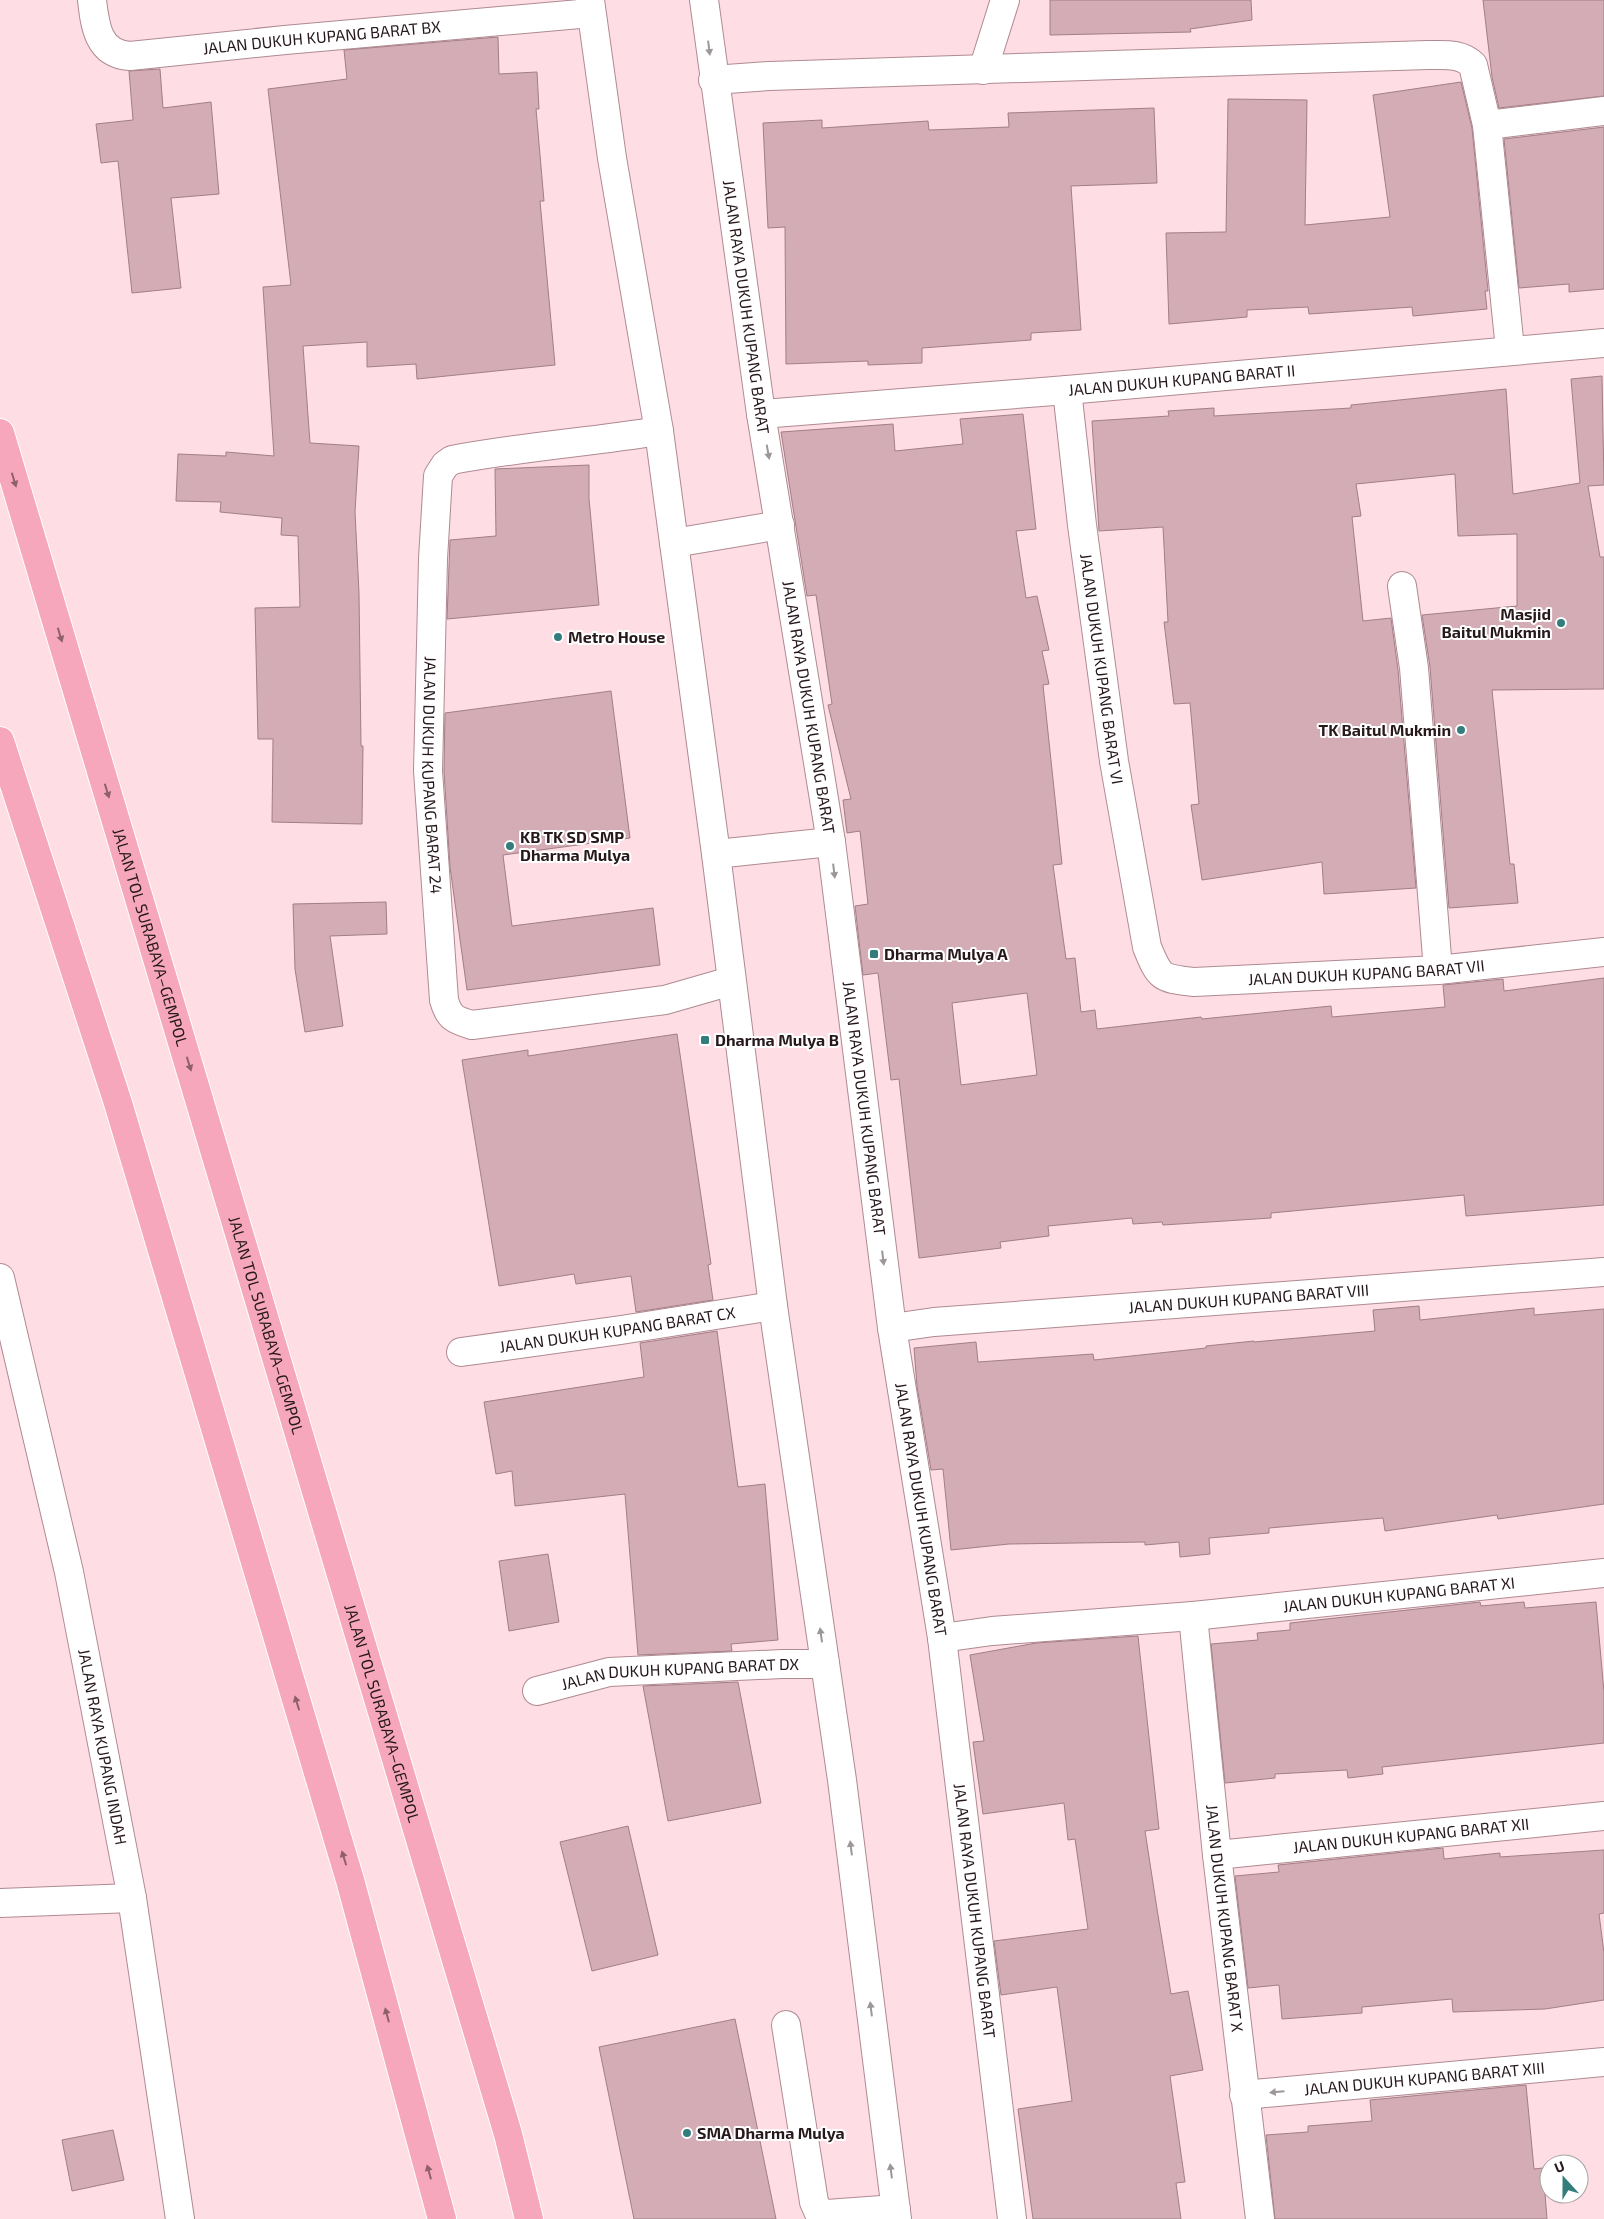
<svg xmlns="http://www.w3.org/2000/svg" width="1604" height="2219" viewBox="0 0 1604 2219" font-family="'Exo 2',sans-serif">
<rect width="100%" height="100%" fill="#fedde4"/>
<g fill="#d3acb5" stroke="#a27e86" fill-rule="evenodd">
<polygon points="1050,0 1251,0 1252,20 1190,29 1191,32 1050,35"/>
<polygon points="1483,0 1604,0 1604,96 1499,108 1492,77"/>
<polygon points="498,37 499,74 537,72 539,109 536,109 544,201 540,201 555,365 417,379 416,364 367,367 367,342 303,346 310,443 359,446 355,512 359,593 361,746 363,746 362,824 272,822 273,739 258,739 255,608 300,607 298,536 281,535 282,518 220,512 221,502 176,501 178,454 226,456 226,452 274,456 263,287 291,285 268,89 347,79 344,50"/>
<polygon points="160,69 163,108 211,102 219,194 171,198 181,288 132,293 118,161 101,163 96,124 133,120 129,71"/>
<polygon points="1461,82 1472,128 1488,291 1485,291 1487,309 1413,316 1412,307 1309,314 1308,307 1247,310 1247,317 1169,324 1166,233 1226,232 1228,99 1307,100 1305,225 1390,217 1373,95"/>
<polygon points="1154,108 1157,183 1071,186 1081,330 1031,333 1031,340 922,348 922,363 868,365 868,361 786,364 785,227 768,228 763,123 822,120 822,128 928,121 929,130 1009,127 1008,113"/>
<polygon points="1604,127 1604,289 1569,292 1569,284 1519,288 1504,139"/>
<polygon points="1602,376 1604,485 1588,486 1600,557 1604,557 1604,689 1492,690 1510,864 1514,864 1518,903 1449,908 1430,667 1422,615 1517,606 1517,534 1458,536 1455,474 1356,484 1361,516 1352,517 1363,621 1391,618 1398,670 1416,888 1324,894 1322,862 1202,880 1191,805 1199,804 1190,703 1174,704 1164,622 1168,622 1163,527 1099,531 1092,421 1169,416 1168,411 1214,408 1214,416 1351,408 1351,405 1506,389 1513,494 1580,483 1571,379"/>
<path d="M1023,414L1036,529L1016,531L1026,598L1037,596L1049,650L1042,651L1049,684L1043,685L1062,864L1053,865L1066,959L1075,958L1081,1012L1095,1010L1097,1029L1201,1017L1202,1019L1331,1006L1332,1017L1445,1007L1443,985L1503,979L1504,991L1604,978V1205L1466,1216L1464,1195L1271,1213V1218L1163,1225L1162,1222L1133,1224L1132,1218L1048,1226L1049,1236L1000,1242L1001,1248L919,1258L899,1079L891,1080L878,973L863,975L855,906L868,904L860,831L847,833L843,800L851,799L828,705L832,704L816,595L807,596L781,432L893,424L895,451L963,444L960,419ZM1027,993L1037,1075L961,1085L952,1003Z"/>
<polygon points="589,465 589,499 599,605 447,619 450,540 496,536 495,469"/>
<polygon points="611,691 630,838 503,855 512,926 653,908 660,965 467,990 450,867 444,771 445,713"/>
<polygon points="386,902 387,934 330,936 343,1026 305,1032 295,969 293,904"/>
<polygon points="677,1034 711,1264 708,1265 713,1300 636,1312 631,1276 576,1284 574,1274 499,1286 462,1060 528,1050 528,1056"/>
<polygon points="1419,1306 1420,1320 1534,1308 1534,1315 1604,1309 1604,1504 1498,1519 1497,1515 1385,1531 1383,1518 1269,1528 1269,1533 1209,1538 1210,1554 1180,1557 1179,1542 1145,1545 1145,1542 1009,1544 951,1550 943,1469 931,1470 917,1386 914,1348 976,1342 978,1362 1093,1354 1094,1360 1206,1348 1206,1346 1254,1341 1254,1342 1375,1331 1373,1310"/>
<polygon points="717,1331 738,1487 765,1484 778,1640 731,1644 732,1651 638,1655 625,1494 515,1506 512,1471 496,1474 484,1402 644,1377 640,1343"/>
<polygon points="548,1554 559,1622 509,1631 499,1561"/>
<polygon points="1480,1602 1481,1606 1524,1602 1525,1608 1596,1602 1604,1692 1604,1743 1382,1767 1383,1774 1348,1778 1347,1770 1275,1774 1275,1778 1225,1783 1211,1644 1258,1640 1257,1633 1290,1630 1290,1623"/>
<polygon points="1138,1636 1159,1829 1145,1831 1157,1909 1171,1994 1188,1991 1203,2070 1170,2076 1185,2182 1176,2183 1181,2219 1033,2219 1018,2109 1072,2101 1057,1987 1001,1995 994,1941 1088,1929 1075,1839 1068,1840 1064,1803 983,1814 973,1742 984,1741 970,1655 1036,1643"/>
<polygon points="738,1682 761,1803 668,1821 643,1686"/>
<polygon points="628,1826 658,1955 592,1971 560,1842"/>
<polygon points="1443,1848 1444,1859 1500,1853 1500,1857 1604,1850 1604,1913 1599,1914 1604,1953 1604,2000 1545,2009 1453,2012 1452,1999 1362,2007 1362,2013 1282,2019 1279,1985 1248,1988 1235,1876 1279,1872 1278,1865"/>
<polygon points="735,2019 776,2219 634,2219 599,2047"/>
<polygon points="1526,2085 1534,2169 1543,2168 1547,2219 1275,2219 1266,2135 1308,2132 1308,2126 1372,2121 1370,2100"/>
<polygon points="113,2130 124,2180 72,2191 62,2140"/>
</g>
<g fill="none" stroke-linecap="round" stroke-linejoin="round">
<g stroke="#af8a92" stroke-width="30">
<g id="minor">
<path id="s1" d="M92,0C95,26 98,54 130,56L285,40L591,13"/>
<polyline points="590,0 612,158 659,431 674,543 716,854 773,1306 842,1780 897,2219"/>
<path id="s2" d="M704,0L761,414L831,842L892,1328L942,1638L1012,2219"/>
<polyline points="983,70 1005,0"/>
<path d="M713,80L769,76L1428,55C1445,55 1461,53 1473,65L1487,125L1510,349"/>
<polyline points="1487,125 1604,111"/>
<path id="s3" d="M1067,390L1082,525L1114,761L1147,947C1160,979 1161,978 1194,982L1438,970L1604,952"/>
<path id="s4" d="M761,414L1067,390L1604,343"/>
<path id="s5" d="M659,431C590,442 520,447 452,460L445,465L438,476L433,559L428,771L444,1000C449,1018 455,1020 472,1025L665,1000L731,981"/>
<polyline points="674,543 780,525"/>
<polyline points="1402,586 1414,668 1438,970"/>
<polyline points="716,854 831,842"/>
<path id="s6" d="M0,1278L69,1572L132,1898L180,2219"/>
<path id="s7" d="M892,1328L934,1322L1604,1272"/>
<path id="s8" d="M461,1352L621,1330L773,1306"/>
<path id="s9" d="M1193,1616L1217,1855L1260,2219"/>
<path id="s10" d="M942,1638L992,1631L1193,1616L1604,1573"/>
<path id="s11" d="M537,1691L609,1672L782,1664H825"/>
<path id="s12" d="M1217,1855L1604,1816"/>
<polyline points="0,1903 132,1898"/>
<polyline points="786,2025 814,2202 818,2211 827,2214 896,2209"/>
<path id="s13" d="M1244,2095L1604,2062"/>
</g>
</g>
<g stroke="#fff" stroke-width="30">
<g id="highway">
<path id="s14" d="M0,433L508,2134L529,2219"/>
<polyline points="0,741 118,1103 350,1880 442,2219"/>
</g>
</g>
<use href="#minor" stroke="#fff" stroke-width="28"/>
<use href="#highway" stroke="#f7a7bb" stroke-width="28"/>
</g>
<defs><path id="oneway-solid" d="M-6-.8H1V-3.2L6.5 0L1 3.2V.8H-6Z" transform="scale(1.25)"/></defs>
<g fill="#9d9798">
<use href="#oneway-solid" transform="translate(709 48) rotate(83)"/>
<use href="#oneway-solid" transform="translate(768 452) rotate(80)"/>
<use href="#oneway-solid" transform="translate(834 871) rotate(83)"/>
<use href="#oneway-solid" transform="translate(883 1258) rotate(83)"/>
<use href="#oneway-solid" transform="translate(821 1635) rotate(-98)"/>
<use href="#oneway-solid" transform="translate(851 1848) rotate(-97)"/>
<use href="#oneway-solid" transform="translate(871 2009) rotate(-97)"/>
<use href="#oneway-solid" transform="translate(1277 2092) rotate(175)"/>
<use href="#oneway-solid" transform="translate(891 2171) rotate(-97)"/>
</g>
<g fill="#8e606b">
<use href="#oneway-solid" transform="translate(14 480) rotate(73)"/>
<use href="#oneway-solid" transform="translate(60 635) rotate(73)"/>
<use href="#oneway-solid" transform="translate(107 791) rotate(73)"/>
<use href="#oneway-solid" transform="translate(189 1064) rotate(73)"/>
<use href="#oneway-solid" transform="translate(297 1703) rotate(-107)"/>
<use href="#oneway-solid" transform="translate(344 1858) rotate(-107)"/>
<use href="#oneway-solid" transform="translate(387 2015) rotate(-105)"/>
<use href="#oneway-solid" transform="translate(429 2172) rotate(-105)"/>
</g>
<g fill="#347d7d" stroke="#fff" stroke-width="2">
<circle cx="1561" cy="623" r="5"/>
<circle cx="558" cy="637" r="5"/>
<circle cx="1461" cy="730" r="5"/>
<circle cx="510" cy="846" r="5"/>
<rect x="869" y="949" width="10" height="10" rx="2.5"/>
<rect x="700" y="1035" width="10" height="10" rx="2.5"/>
<circle cx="687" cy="2133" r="5"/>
</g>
<g text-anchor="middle" stroke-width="4" stroke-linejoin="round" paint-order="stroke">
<g font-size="16" fill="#26181b" stroke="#fff">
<text dy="6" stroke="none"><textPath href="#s1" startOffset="268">JALAN DUKUH KUPANG BARAT BX</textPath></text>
<text dy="6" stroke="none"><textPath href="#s2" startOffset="310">JALAN RAYA DUKUH KUPANG BARAT</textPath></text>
<text dy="6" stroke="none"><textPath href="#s4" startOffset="422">JALAN DUKUH KUPANG BARAT II</textPath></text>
<text dy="6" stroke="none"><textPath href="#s3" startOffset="281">JALAN DUKUH KUPANG BARAT VI</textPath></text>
<text dy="6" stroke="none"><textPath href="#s2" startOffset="715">JALAN RAYA DUKUH KUPANG BARAT</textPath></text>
<text dy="6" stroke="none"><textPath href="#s5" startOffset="530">JALAN DUKUH KUPANG BARAT 24</textPath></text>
<text dy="6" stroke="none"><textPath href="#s14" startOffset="526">JALAN TOL SURABAYA–GEMPOL</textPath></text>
<text dy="6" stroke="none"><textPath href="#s3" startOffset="800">JALAN DUKUH KUPANG BARAT VII</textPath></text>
<text dy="6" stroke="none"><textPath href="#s2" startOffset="1120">JALAN RAYA DUKUH KUPANG BARAT</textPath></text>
<text dy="6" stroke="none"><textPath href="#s7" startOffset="358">JALAN DUKUH KUPANG BARAT VIII</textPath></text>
<text dy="6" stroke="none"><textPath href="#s14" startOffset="931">JALAN TOL SURABAYA–GEMPOL</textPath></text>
<text dy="6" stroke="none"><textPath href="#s8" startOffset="158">JALAN DUKUH KUPANG BARAT CX</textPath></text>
<text dy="6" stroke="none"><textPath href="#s2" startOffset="1525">JALAN RAYA DUKUH KUPANG BARAT</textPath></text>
<text dy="6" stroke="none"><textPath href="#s10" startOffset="459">JALAN DUKUH KUPANG BARAT XI</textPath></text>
<text dy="6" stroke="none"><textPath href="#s11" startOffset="145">JALAN DUKUH KUPANG BARAT DX</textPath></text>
<text dy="6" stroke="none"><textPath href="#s14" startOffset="1336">JALAN TOL SURABAYA–GEMPOL</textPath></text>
<text dy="6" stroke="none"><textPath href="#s6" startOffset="480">JALAN RAYA KUPANG INDAH</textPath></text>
<text dy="6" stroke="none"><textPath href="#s12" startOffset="195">JALAN DUKUH KUPANG BARAT XII</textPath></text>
<text dy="6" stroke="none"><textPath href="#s2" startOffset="1930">JALAN RAYA DUKUH KUPANG BARAT</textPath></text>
<text dy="6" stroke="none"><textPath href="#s9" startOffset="304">JALAN DUKUH KUPANG BARAT X</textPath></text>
<text dy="6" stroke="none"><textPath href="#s13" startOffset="181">JALAN DUKUH KUPANG BARAT XIII</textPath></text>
</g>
<g font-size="16" font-weight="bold" fill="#26181b" stroke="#fff" text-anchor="start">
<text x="1551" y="620" text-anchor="end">Masjid<tspan x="1551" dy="18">Baitul Mukmin</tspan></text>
<text x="568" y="643">Metro House</text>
<text x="1451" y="736" text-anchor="end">TK Baitul Mukmin</text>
<text x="520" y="843">KB TK SD SMP<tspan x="520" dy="18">Dharma Mulya</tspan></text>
<text x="884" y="960">Dharma Mulya A</text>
<text x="715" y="1046">Dharma Mulya B</text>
<text x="697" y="2139">SMA Dharma Mulya</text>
</g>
</g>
<g transform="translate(1564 2179) rotate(339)"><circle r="24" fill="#ffffff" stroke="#a8a3a4"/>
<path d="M0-4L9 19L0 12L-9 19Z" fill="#347d7d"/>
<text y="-8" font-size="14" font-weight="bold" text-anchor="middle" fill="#26181b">U</text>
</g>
</svg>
